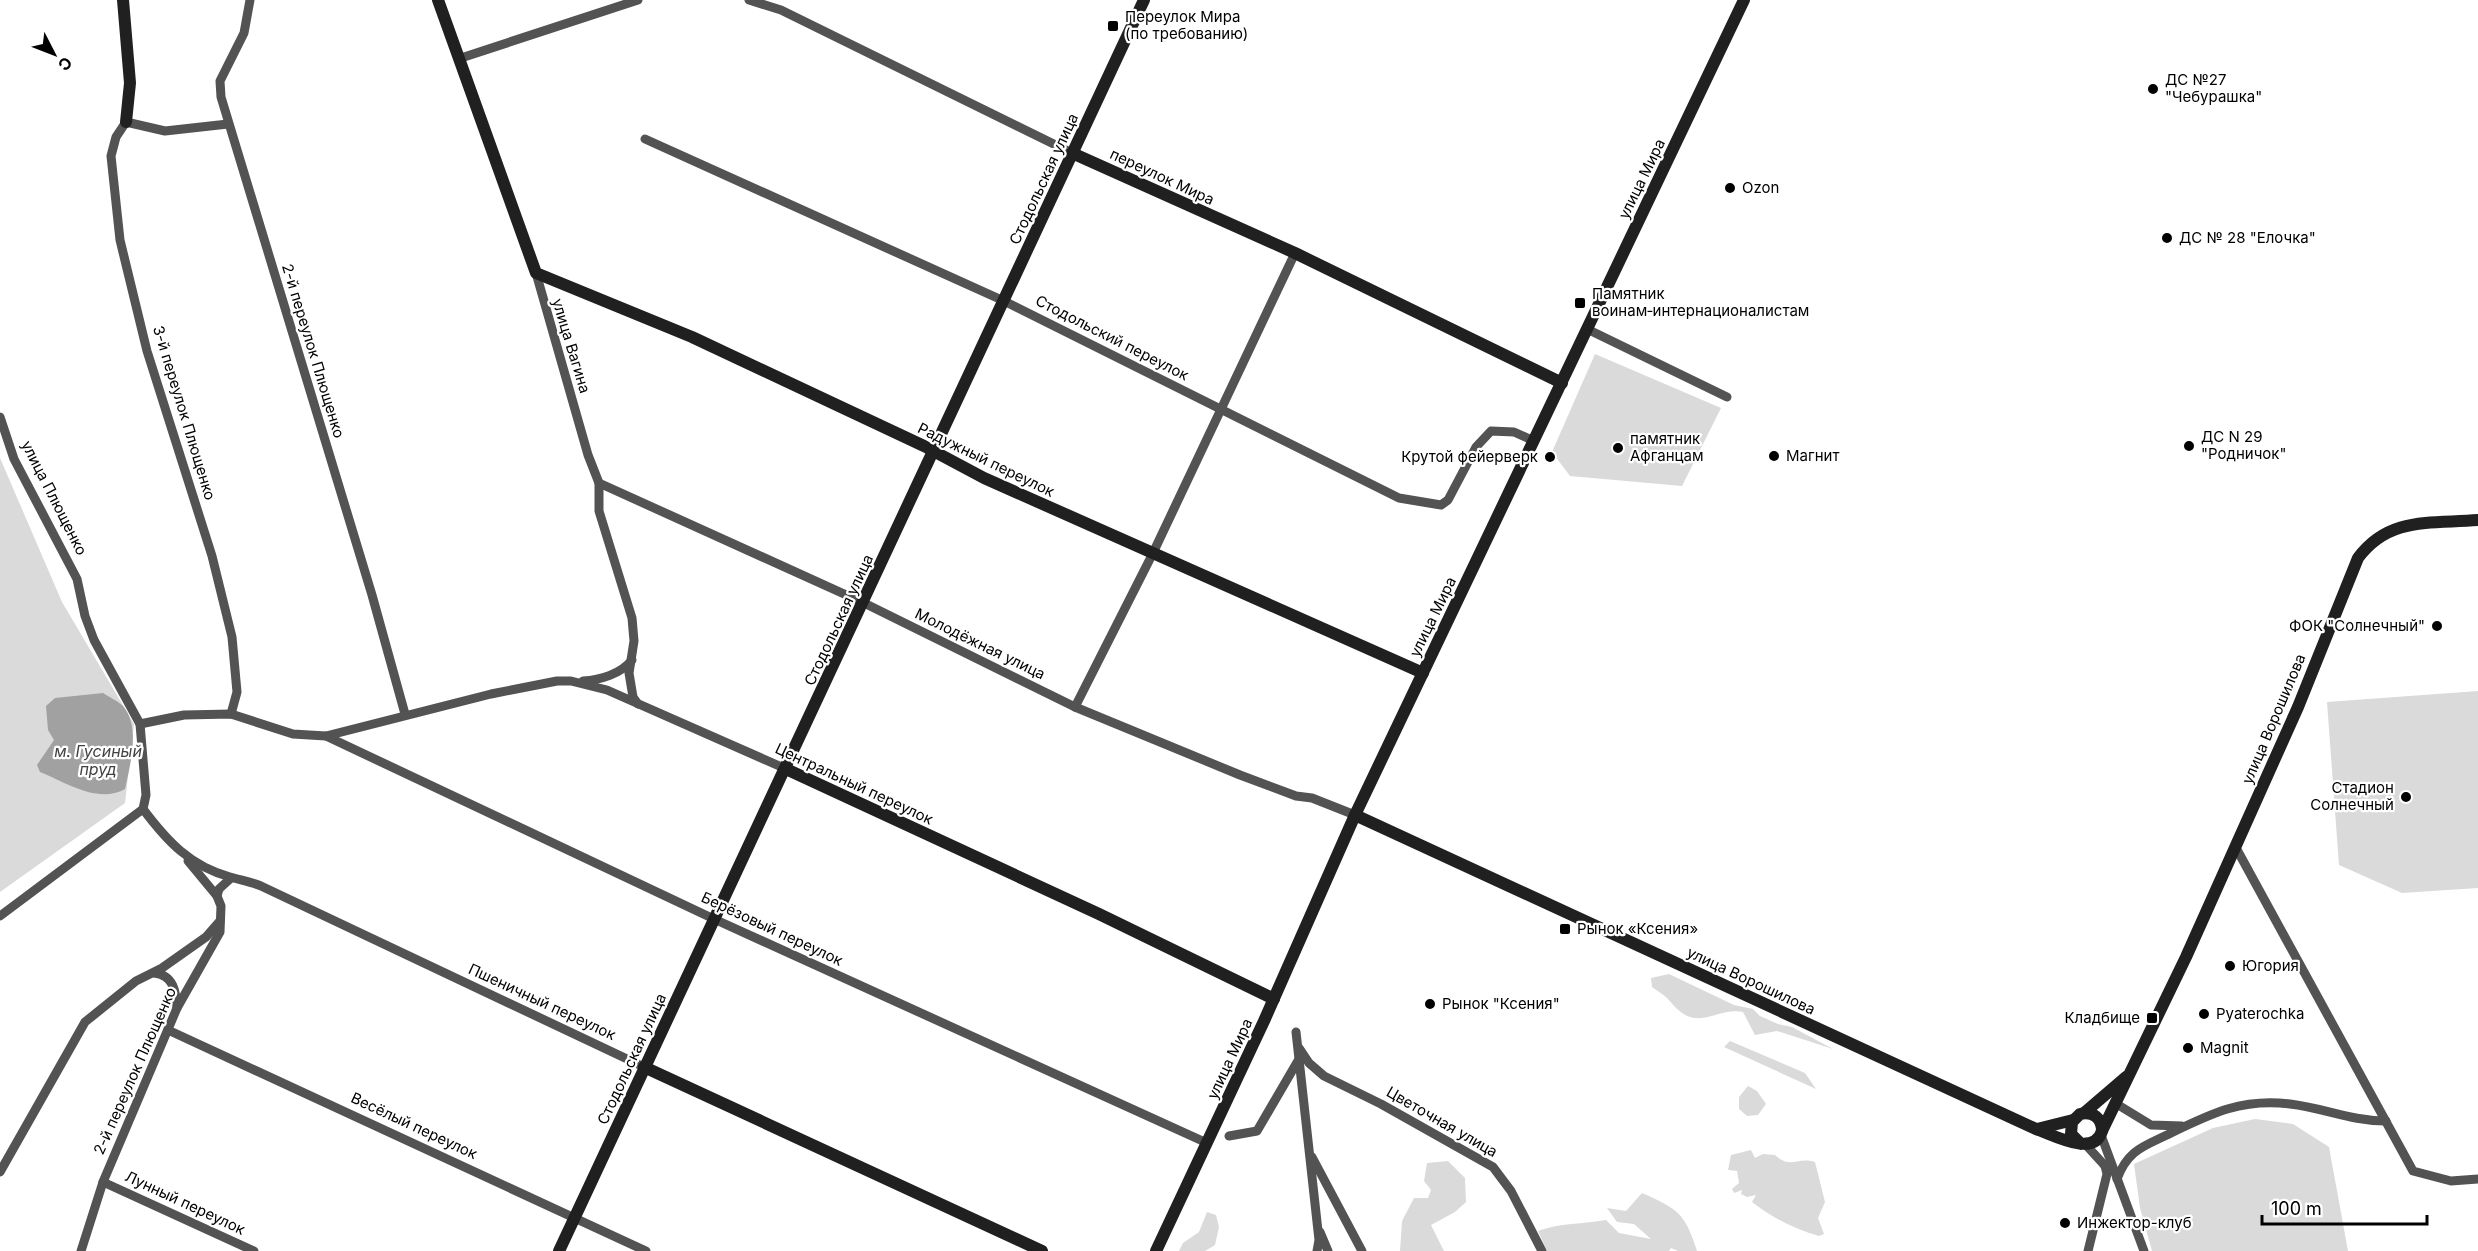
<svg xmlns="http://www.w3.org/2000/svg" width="2478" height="1251" viewBox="0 0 2478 1251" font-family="Inter,sans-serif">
<rect width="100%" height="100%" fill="#fff"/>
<g fill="#dadada">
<polygon points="1595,354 1721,408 1682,486 1570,476 1552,452"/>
<polygon points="0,458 62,602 134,724 125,803 0,892"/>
<polygon points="2478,691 2478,888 2402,893 2339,865 2327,702"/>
<path d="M1669,974L1734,1005L1753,1009L1760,1016L1778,1024L1792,1027L1833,1049L1777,1031L1755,1035L1743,1012C1728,1009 1716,1016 1702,1018C1685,1020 1676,1008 1667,998C1663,994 1657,991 1652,987L1651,978Z"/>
<polygon points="1730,1041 1805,1073 1816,1089 1724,1047"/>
<polygon points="1748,1086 1757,1091 1766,1104 1758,1115 1747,1116 1739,1109 1739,1097"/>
<polygon points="2255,1119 2293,1124 2329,1147 2348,1251 2152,1251 2140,1208 2134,1164 2213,1128"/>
<path d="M1751,1150L1755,1158L1763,1154L1775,1155C1791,1170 1797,1156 1815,1162L1825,1202L1818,1218L1824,1234L1819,1236C1795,1229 1772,1218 1752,1202L1756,1195L1747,1197L1741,1194L1742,1190L1734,1193L1732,1189L1739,1183L1737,1171L1728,1170L1731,1155Z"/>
<polygon points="1448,1161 1465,1178 1466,1202 1455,1212 1431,1225 1444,1251 1400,1251 1402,1221 1414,1198 1428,1198 1431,1190 1424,1181 1427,1163"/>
<path d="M1642,1193C1678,1209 1685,1213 1697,1251H1678L1671,1248L1669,1251H1547L1538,1231C1558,1223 1584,1224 1606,1220L1619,1233L1651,1239L1634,1224L1617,1222L1607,1208L1626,1211Z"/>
<polygon points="1207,1212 1216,1215 1219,1227 1215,1245 1205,1251 1179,1251 1183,1243 1199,1232"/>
</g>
<path fill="#a1a1a1" d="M103,693C109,697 118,701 123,706C141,727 130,765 125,789C98,804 67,783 40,772L37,765L54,740L48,730L46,706L55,698Z"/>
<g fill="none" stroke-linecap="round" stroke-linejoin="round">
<g stroke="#535353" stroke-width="9">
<polyline points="250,0 244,33 220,81 221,97 372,595 405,714"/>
<polyline points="749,0 781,10 1072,153"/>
<polyline points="461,58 638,0"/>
<polyline points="228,124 165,131 126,122 116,137 111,156 120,240 147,351 212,556 232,637 237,692 231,714"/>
<polyline points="645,139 1004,301 1399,498 1441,505 1448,500 1476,447 1491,431 1514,432 1534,441"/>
<polyline points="536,273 588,455 599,483 599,511 632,618 634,641 629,673 633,697 638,704"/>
<polyline points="1587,329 1727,397"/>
<polyline points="0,417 14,459 77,579 85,616 94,640 140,724 146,795 143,809 0,916"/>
<polyline points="599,483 864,603 1075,707 1240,775 1296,796 1312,798 1355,815"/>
<path d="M583,681C600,680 621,674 632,660"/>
<polyline points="1075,707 1153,553 1295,253"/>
<polyline points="140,724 184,715 231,714 293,734 326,736 491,694 557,681 571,681 607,690 786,769"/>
<polyline points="326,736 714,919 1207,1143"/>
<path d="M143,809C167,841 190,866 230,877C240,880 251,882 261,886L644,1067"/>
<polyline points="2235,846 2413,1171 2451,1181 2478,1179"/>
<polyline points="188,861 217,896"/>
<path d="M154,973C174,975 176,992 177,1008"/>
<polyline points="168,1030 646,1251"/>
<polyline points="1296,1032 1319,1240 1317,1251"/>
<polyline points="1299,1048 1309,1063 1324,1076 1381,1104 1493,1167 1511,1191 1542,1251"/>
<polyline points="2115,1103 2151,1125 2182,1126"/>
<polyline points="2101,1135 2144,1251"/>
<polyline points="1229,1136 1257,1131 1299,1059"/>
<polyline points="2086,1145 2107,1168"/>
<polyline points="1312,1157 1362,1251"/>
<polyline points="0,1172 85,1022 136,981 162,968 206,937 220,921"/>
<path d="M2117,1179C2128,1149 2145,1146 2171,1133C2212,1113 2243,1098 2290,1104C2324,1108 2351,1121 2386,1121"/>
<polyline points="103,1182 254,1251"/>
<polyline points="1320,1232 1328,1251"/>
<polyline points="81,1251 103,1182 177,1008 220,932 221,906 217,896 219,889 231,878"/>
<polyline points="2088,1251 2107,1174 2105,1166"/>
</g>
<g stroke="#202020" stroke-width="12">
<polyline points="123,0 130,83 126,122"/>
<polyline points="438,0 536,273 692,337 924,446 984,478 1423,673"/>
<polyline points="1072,153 1295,253 1562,383"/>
<polyline points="786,769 1099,914 1274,999"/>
<path d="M1355,815L2036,1129C2054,1135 2094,1158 2102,1131C2102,1118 2093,1111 2080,1114L2072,1122L2071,1134L2081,1144"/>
<polyline points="644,1067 1042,1251"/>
<polyline points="2084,1113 2126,1077"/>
<polyline points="2037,1129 2073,1120"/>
<path d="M2102,1131L2186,957L2298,707L2358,558C2389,516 2431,524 2478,520"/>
<polyline points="559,1251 1144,0"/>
<polyline points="1156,1251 1264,1021 1355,815 1744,0"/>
</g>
</g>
<g fill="#000" stroke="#fff" stroke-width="2">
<rect x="1107" y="20" width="12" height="12" rx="3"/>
<circle cx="2153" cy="89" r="6"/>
<circle cx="1730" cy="188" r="6"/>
<circle cx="2167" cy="238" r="6"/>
<rect x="1574" y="297" width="12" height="12" rx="3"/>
<circle cx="2189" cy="446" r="6"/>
<circle cx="1618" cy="448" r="6"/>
<circle cx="1774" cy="456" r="6"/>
<circle cx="1550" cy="457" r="6"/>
<circle cx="2437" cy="626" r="6"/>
<circle cx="2406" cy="797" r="6"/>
<rect x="1559" y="923" width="12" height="12" rx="3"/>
<circle cx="2230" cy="966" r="6"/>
<circle cx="1430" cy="1004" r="6"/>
<circle cx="2204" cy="1014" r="6"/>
<rect x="2146" y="1012" width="12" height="12" rx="3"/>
<circle cx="2188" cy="1048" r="6"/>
<circle cx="2065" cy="1223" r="6"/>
</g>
<g text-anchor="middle" stroke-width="4.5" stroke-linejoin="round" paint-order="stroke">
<g font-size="15" fill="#000" stroke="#fff" text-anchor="start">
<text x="1125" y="22">Переулок Мира<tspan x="1125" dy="17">(по требованию)</tspan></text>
<text x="2165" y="85">ДС №27<tspan x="2165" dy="17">"Чебурашка"</tspan></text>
<text x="1742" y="193">Ozon</text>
<text x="2179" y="243">ДС № 28 "Елочка"</text>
<text x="1592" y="299">Памятник<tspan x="1592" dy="17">воинам‐интернационалистам</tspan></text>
<text x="2201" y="442">ДС N 29<tspan x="2201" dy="17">"Родничок"</tspan></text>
<text x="1630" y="444">памятник<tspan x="1630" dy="17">Афганцам</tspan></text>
<text x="1786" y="461">Магнит</text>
<text x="1538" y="462" text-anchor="end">Крутой фейерверк</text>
<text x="2425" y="631" text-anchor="end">ФОК "Солнечный"</text>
<text x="2394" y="793" text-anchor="end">Стадион<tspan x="2394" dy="17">Солнечный</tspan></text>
<text x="1577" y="934">Рынок «Ксения»</text>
<text x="2242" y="971">Югория</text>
<text x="1442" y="1009">Рынок "Ксения"</text>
<text x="2216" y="1019">Pyaterochka</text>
<text x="2140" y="1023" text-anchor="end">Кладбище</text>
<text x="2200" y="1053">Magnit</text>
<text x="2077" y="1228">Инжектор-клуб</text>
</g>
<g font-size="15" fill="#000" stroke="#fff">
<text transform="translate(1162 177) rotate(25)" y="5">переулок Мира</text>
<text transform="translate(1044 179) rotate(-65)" y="5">Стодольская улица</text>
<text transform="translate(1642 179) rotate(-64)" y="5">улица Мира</text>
<text transform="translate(1112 338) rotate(27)" y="5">Стодольский переулок</text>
<text transform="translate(571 346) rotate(73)" y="5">улица Вагина</text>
<text transform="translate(313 351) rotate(73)" y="5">2-й переулок Плющенко</text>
<text transform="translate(184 413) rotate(73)" y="5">3-й переулок Плющенко</text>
<text transform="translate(986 460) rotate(26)" y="5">Радужный переулок</text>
<text transform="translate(54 498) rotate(63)" y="5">улица Плющенко</text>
<text transform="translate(1433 617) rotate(-64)" y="5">улица Мира</text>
<text transform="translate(839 620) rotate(-65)" y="5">Стодольская улица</text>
<text transform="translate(980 644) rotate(26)" y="5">Молодёжная улица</text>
<text transform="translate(2274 719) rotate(-67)" y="5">улица Ворошилова</text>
<text transform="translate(854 784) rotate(25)" y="5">Центральный переулок</text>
<text transform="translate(772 929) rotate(25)" y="5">Берёзовый переулок</text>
<text transform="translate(1751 981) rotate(25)" y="5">улица Ворошилова</text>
<text transform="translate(542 1002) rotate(25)" y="5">Пшеничный переулок</text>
<text transform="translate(632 1059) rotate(-65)" y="5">Стодольская улица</text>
<text transform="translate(1230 1059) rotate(-65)" y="5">улица Мира</text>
<text transform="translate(135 1071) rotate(-66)" y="5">2-й переулок Плющенко</text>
<text transform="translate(1442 1122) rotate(30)" y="5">Цветочная улица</text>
<text transform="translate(414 1126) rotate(25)" y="5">Весёлый переулок</text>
<text transform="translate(185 1203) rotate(25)" y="5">Лунный переулок</text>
</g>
<g font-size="16" font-style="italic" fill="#424242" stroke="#fff">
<text x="98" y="757">м. Гусиный<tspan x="98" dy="18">пруд</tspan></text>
</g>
</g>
<g transform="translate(54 54) rotate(132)" stroke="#ffffff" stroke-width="4.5" paint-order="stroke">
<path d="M0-4.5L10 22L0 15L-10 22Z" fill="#000000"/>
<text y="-9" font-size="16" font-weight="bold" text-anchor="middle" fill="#000000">С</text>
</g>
<path d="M2262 1215v9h165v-9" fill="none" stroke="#000000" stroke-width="3"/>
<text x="2271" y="1215" font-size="18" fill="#000000" stroke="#ffffff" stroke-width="4.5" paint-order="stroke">100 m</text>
</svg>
